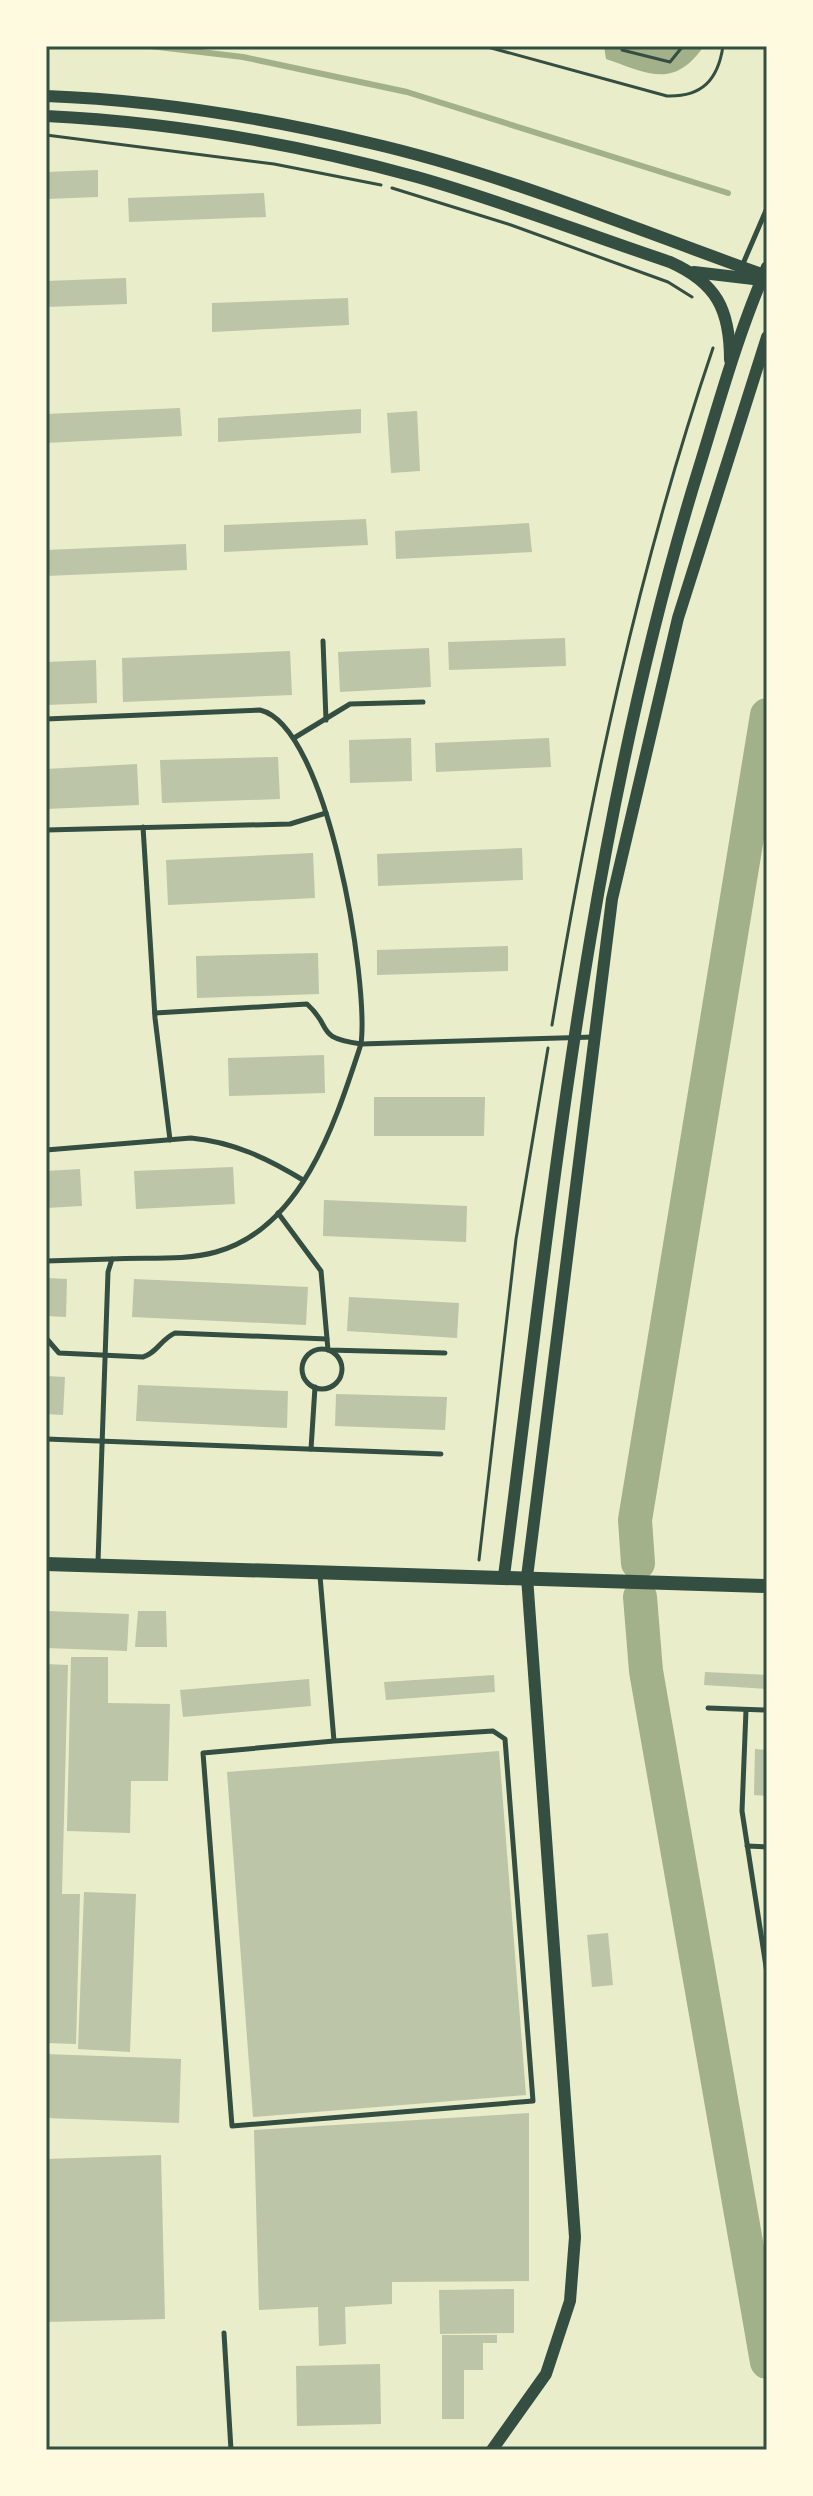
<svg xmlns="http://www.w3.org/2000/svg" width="813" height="2496" viewBox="0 0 813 2496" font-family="'Noto Sans',sans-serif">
<rect width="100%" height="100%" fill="#e9edc9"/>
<path fill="#a3b18a" d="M604,46H704C674,89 649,74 606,59Z"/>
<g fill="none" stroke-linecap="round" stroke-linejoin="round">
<polyline stroke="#a3b18a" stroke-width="6" points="150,46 243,57 407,92 728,193"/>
<g stroke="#a3b18a" stroke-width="34">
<polyline points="638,1563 635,1520 767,715"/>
<polyline points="640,1597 646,1671 767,2362"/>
</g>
</g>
<g fill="#bcc5a7">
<polygon points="98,170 98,197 46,199 46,172"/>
<polygon points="264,193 266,217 129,222 128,198"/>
<polygon points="126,278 127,304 46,307 46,281"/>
<polygon points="348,298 349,325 212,332 212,303"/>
<polygon points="180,408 182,436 46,443 46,414"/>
<polygon points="361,409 361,433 218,442 218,418"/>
<polygon points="417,411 420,471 391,473 387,413"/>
<polygon points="366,519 368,545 224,552 224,525"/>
<polygon points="529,523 532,552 396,559 395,531"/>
<polygon points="186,544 187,570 46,576 46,550"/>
<polygon points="565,638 566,666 449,670 448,642"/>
<polygon points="429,648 431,687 340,692 338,652"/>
<polygon points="290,651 292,695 123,702 122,658"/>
<polygon points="96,660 97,703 46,705 46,662"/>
<polygon points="411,738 412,781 350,783 349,740"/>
<polygon points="549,738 551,767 436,772 435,743"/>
<polygon points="278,757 280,799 162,803 160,760"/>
<polygon points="137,764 139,805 46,809 46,769"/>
<polygon points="522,848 523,880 378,886 377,854"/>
<polygon points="313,853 315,898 168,905 166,860"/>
<polygon points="508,946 508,971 377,975 377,950"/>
<polygon points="318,953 319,994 197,998 196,956"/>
<polygon points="324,1055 325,1093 229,1096 228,1058"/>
<polygon points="374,1097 485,1097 484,1136 374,1136"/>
<polygon points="233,1167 235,1204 136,1209 134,1171"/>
<polygon points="80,1169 82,1206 46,1208 46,1171"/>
<polygon points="324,1200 467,1206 466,1242 323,1236"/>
<polygon points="46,1278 67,1279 66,1317 46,1316"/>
<polygon points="134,1279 308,1287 306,1325 132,1317"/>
<polygon points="349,1297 459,1303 457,1338 347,1331"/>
<polygon points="46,1376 65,1377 63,1415 46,1414"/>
<polygon points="138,1385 288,1391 287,1428 136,1421"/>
<polygon points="336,1394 447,1397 445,1430 335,1426"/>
<polygon points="46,1611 129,1614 127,1651 46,1648"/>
<polygon points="138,1611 166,1611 167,1647 135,1647"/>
<polygon points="71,1657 108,1657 108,1703 170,1704 168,1781 131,1781 130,1833 67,1831"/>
<polygon points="46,1664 68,1665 62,1894 80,1894 76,2044 46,2043"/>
<polygon points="705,1672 767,1675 767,1689 704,1685"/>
<polygon points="494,1675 495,1692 386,1700 384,1682"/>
<polygon points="309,1679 311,1706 183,1717 180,1690"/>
<polygon points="755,1749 767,1750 767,1796 754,1795"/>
<polygon points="499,1751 526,2095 253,2117 227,1772"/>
<polygon points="84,1892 136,1894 130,2052 78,2049"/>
<polygon points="608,1933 613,1985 592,1987 587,1935"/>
<polygon points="46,2054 181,2059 179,2123 46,2118"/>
<polygon points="529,2113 529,2281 392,2282 392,2304 345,2307 346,2344 319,2346 318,2307 259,2310 254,2130"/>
<polygon points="161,2155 165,2319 46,2322 46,2159"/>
<polygon points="514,2289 514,2333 440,2334 439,2290"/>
<polygon points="442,2335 497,2335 497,2343 483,2343 483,2370 464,2370 464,2419 442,2419"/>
<polygon points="380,2364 381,2424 297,2426 296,2366"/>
</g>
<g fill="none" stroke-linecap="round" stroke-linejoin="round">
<g stroke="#344e41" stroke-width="3">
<path d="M484,46L667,96C702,97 718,80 723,46"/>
<polyline points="622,46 622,50 670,62 683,46"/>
<polyline points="46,135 274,164 381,185"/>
<polyline points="392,188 511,225 668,282 692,297"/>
<path d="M552,1025C590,796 638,569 713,348"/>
<polyline points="479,1560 516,1239 548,1048"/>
</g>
<g stroke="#344e41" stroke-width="5">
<polyline points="742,266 767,208"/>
<polyline points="323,641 326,720"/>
<path d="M46,719L260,710C328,726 369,983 361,1044C313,1037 334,1028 307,1004L155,1013"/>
<polyline points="294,738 350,704 423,702"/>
<polyline points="143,827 155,1018 170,1140"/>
<polyline points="46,830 290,824 326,813"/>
<path d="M46,1150L191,1138C233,1142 267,1158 303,1180"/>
<polyline points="278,1213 321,1271 328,1350 445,1353"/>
<polyline points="46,1261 112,1259"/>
<path d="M46,1338L59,1353L143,1357C157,1353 161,1339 175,1333L327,1339"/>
<circle cx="322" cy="1369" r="20"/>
<polyline points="46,1439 441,1454"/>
<polyline points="311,1449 315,1387"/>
<path d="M98,1562L108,1272L112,1259C145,1257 184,1261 216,1252C303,1228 336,1120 361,1044L594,1037"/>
<polyline points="320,1576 334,1741 203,1753 232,2126 533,2101 505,1739 493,1731 334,1741"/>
<polyline points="708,1708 767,1710"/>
<polyline points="746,1710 742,1811 767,1973"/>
<polyline points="747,1846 767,1847"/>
<polyline points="224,2333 231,2450"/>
</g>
<g stroke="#344e41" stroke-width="12">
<path d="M46,96C154,100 265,118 370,143C505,174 637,230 767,276"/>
<path d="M46,116C171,122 297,144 417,177C502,201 586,234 670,262C717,283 730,310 730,360"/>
<polyline points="694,272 762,280"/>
<path d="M504,1576C552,1205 587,830 698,471C719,403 738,333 767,267"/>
<polyline points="492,2450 546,2374 570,2301 575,2237 527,1577 612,899 678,618 767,337"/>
</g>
<polyline stroke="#344e41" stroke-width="14" points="46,1564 767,1586"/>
</g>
<rect width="813" height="2496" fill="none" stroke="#fefae0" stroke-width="96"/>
<rect x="48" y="48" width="717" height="2400" fill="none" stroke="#344e41" stroke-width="3"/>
</svg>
